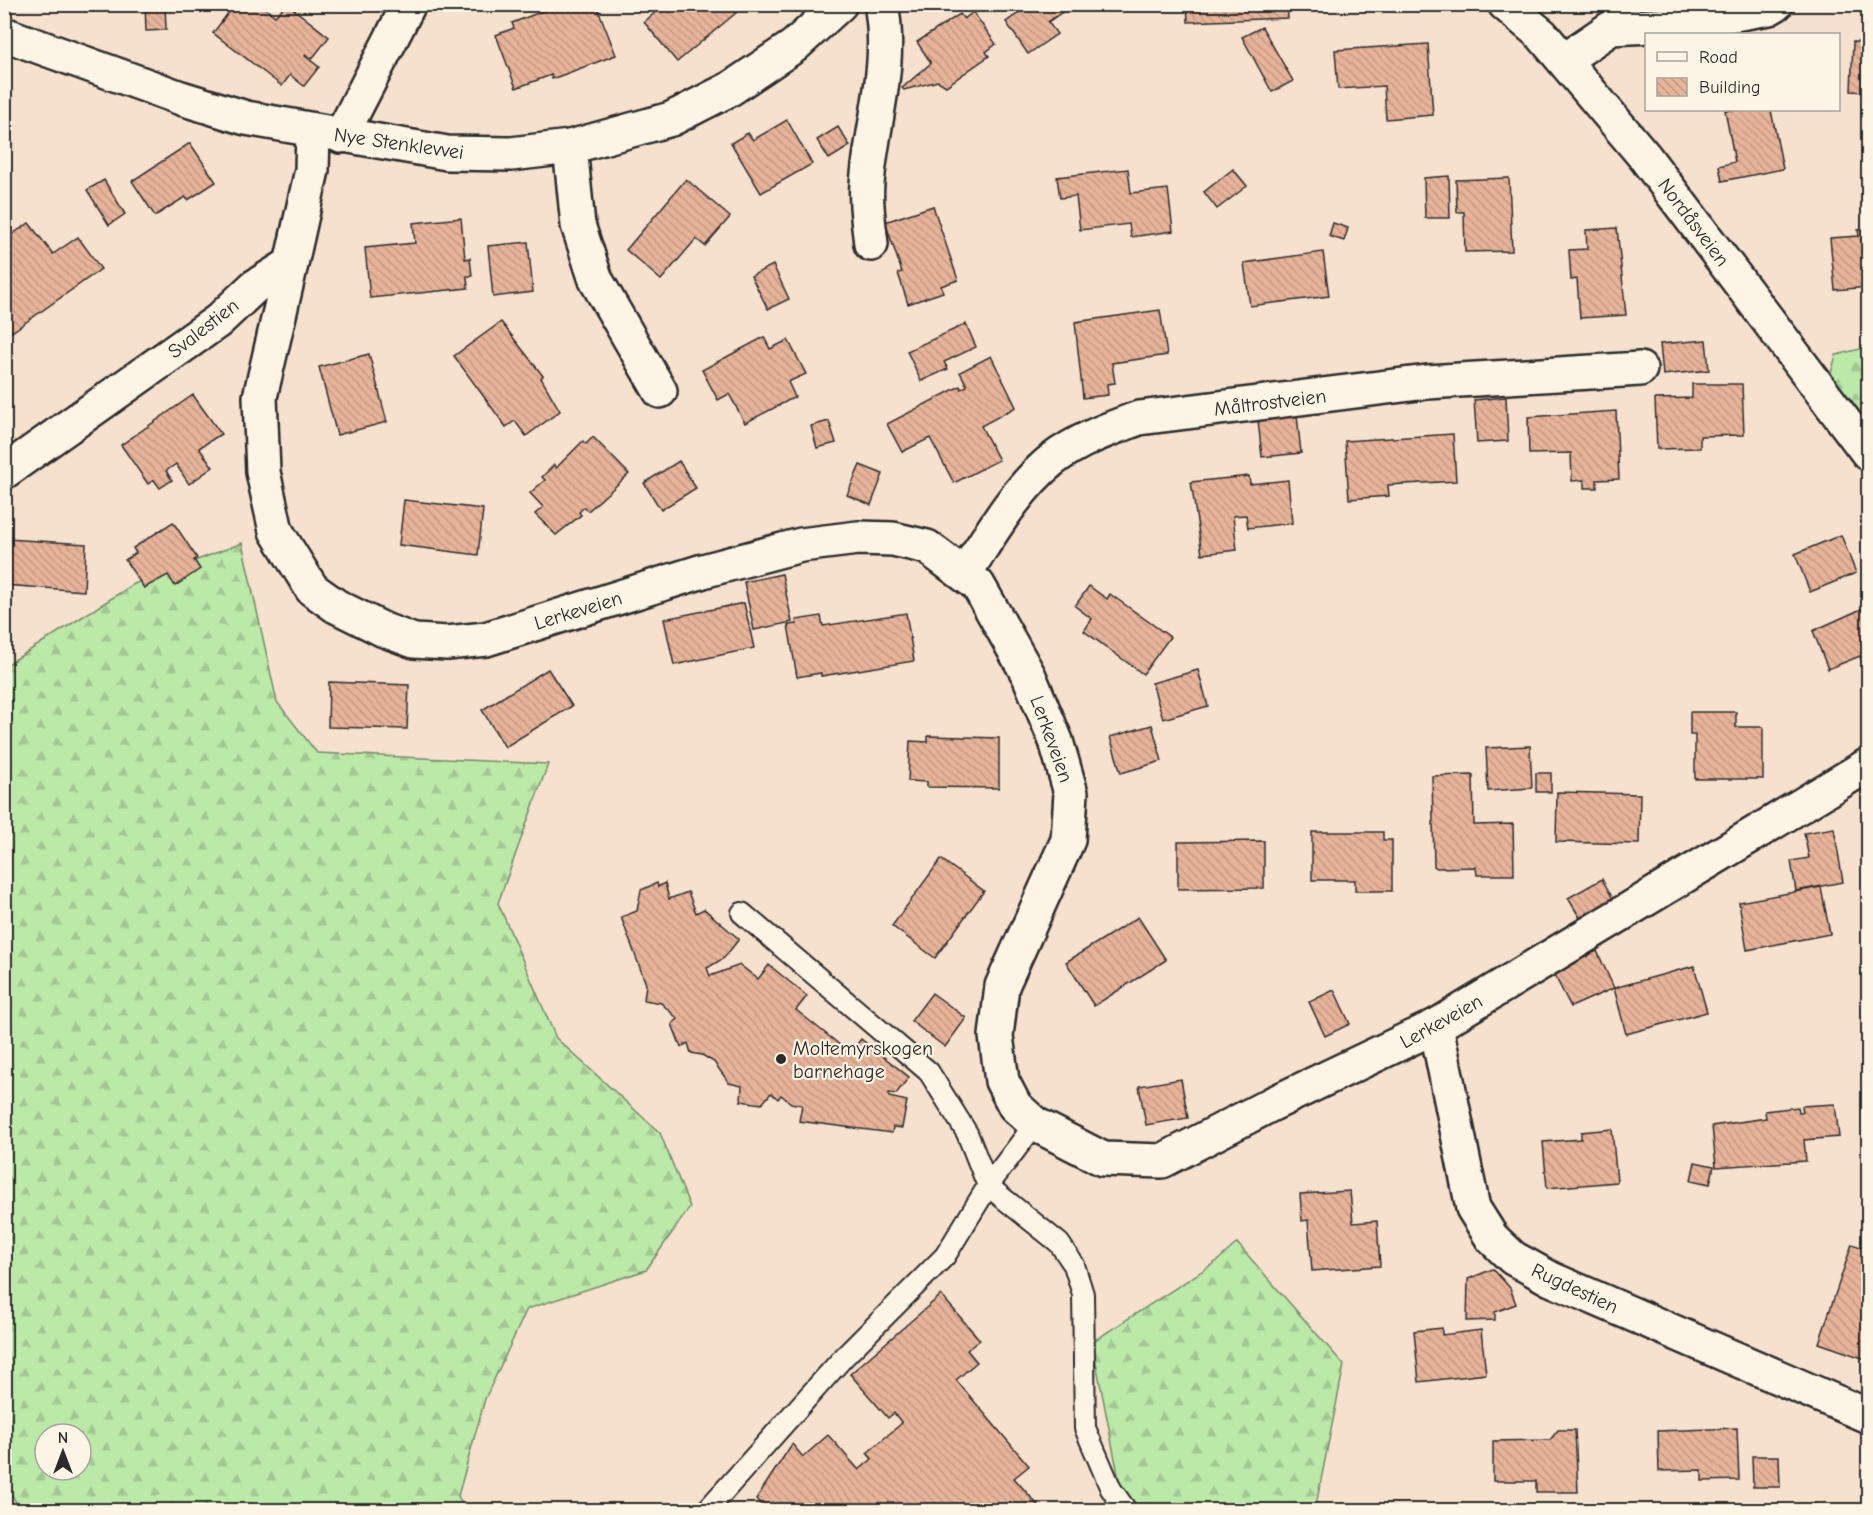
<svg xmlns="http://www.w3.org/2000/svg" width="1873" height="1515" viewBox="0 0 1873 1515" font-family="'Comic Neue',sans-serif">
<defs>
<pattern id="forest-firs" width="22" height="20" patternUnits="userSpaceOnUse" patternTransform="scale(1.5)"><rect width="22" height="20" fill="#bbe9a8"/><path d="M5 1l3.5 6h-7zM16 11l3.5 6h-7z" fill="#a1c891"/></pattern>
<pattern id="building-back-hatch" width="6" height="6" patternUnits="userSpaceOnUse" patternTransform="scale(1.5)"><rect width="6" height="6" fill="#e7b399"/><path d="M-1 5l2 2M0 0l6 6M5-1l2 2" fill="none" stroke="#c69a84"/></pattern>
</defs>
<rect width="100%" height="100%" fill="#f6e1ce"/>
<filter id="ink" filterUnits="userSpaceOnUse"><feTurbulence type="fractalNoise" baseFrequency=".0167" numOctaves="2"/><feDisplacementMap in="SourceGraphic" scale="12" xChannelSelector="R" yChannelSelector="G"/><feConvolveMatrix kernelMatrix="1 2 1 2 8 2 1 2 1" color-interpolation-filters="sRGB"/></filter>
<g filter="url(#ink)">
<g fill="url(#forest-firs)" stroke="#738a6a" stroke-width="1.5" fill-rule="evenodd">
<polygon points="1868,347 1868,438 1825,395 1836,355"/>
<path d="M242,543L277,702L317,753L548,764L498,903L556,1038L660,1133L690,1207L646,1270L527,1309L485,1399L458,1496L465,1510H20L12,1495L5,1493V666L134,584ZM45,1434H81V1470H45Z"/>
<polygon points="1237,1243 1344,1365 1315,1510 1125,1510 1092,1342 1216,1262"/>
</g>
<g fill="url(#building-back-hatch)" stroke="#2b2b2b" stroke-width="1.5">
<polygon points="145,4 165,4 166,30 146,31"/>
<polygon points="235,4 260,4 275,16 287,4 329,37 312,59 306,55 305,56 319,67 304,86 290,75 282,86 213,33"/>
<polygon points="561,4 596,4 616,55 552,79 551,75 516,88 496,35 514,28 512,23"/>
<polygon points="665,4 729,4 736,13 677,62 644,22"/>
<polygon points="1031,4 1038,7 1042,4 1074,4 1048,22 1057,34 1028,54 1006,22"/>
<polygon points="1187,4 1287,4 1288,18 1188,22"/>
<polygon points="973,12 996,44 986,52 989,56 946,86 938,81 904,90 902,88 931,63 917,42 960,14 964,19"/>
<polygon points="1262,27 1293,81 1272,92 1242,37"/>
<polygon points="1853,42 1868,43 1868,126 1865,126 1866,92 1851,91"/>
<polygon points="1428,44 1433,115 1386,119 1384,86 1338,89 1335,50"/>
<polygon points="1725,110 1771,110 1783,169 1722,181 1719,166 1735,162"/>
<polygon points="787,120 812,164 761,193 731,143 748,133 753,140"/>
<polygon points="838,127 850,146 829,159 817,140"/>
<polygon points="190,143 216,182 188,200 185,197 155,216 132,181"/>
<polygon points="1128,169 1131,193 1168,189 1173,231 1131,237 1129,224 1080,230 1076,196 1060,198 1057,177"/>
<polygon points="1233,169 1247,186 1217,209 1204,192"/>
<polygon points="1449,176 1450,218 1425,218 1424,178"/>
<polygon points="1509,178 1512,251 1465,252 1464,212 1457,212 1456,180"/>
<polygon points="686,179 730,217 705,246 696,239 661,280 626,250"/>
<polygon points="104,180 125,214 109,225 87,190"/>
<polygon points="933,206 958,280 941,286 943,292 908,304 898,273 902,272 885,222"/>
<polygon points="461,218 465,259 470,258 472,276 467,276 468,288 370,298 365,248 415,243 413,223"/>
<polygon points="29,223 53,254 78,237 101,269 12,332 4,321 4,240"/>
<polygon points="1333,223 1348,228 1344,241 1329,236"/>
<polygon points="1617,228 1626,315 1580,318 1577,279 1571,280 1569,250 1587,249 1586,230"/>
<polygon points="1868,229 1868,287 1835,290 1830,238 1859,236 1858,230"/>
<polygon points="528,242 533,292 493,297 488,246"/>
<polygon points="1323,252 1329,296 1250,306 1244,263"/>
<polygon points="773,265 789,299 768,309 751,276"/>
<polygon points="1160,310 1167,355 1112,363 1115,383 1107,384 1108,395 1083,398 1075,322"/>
<polygon points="501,322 543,376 541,378 560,411 526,436 515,421 506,427 454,356"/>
<polygon points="966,324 976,347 944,362 948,369 921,381 907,351"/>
<polygon points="764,337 770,349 788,340 806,374 788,382 795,397 745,423 729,394 718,400 702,370"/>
<polygon points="1706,340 1709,370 1663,375 1660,344"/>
<polygon points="369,354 387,422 337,435 319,367"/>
<polygon points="991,356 1016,407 981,426 999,460 954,483 930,438 902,452 887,424 960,386 961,389 967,386 960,372"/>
<polygon points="1692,384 1742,384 1744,435 1700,436 1700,448 1657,449 1655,399 1692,398"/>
<polygon points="193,395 221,434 199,448 213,467 189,484 176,464 166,471 172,480 160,488 154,480 148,484 121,445"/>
<polygon points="1506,397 1508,441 1477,443 1474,400"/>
<polygon points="1616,411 1619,479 1597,480 1597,488 1584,488 1584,480 1572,481 1571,453 1529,454 1528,417"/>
<polygon points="1297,415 1301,453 1262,457 1258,420"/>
<polygon points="829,421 836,443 817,448 811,426"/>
<polygon points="1453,434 1456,481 1388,485 1389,496 1349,499 1345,441"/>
<polygon points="593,437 629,474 588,511 584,507 579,512 581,515 556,535 535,514 543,507 530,493 545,480 542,477 554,465 556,468 583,441 586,444"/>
<polygon points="679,461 696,488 661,510 644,483"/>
<polygon points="860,465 883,474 871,505 847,495"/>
<polygon points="1249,476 1250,484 1288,480 1292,523 1248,528 1246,515 1233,516 1237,550 1202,554 1191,482"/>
<polygon points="404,500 483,509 478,555 399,545"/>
<polygon points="173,522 197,558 194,560 200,569 175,586 168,575 144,588 125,560 136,553 133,548"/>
<polygon points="1841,535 1856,573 1810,592 1795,554"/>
<polygon points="7,539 86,544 84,591 4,585"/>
<polygon points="782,574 792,622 754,630 744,582"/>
<polygon points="1089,586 1107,599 1110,594 1170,637 1143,674 1084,631 1092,619 1075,606"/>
<polygon points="744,603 754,648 674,665 664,619"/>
<polygon points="1868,606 1868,676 1860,656 1828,669 1813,631"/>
<polygon points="906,613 914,661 821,676 821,673 797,677 788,625 797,624 796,620 821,616 823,626"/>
<polygon points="548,669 572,706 505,747 482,710"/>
<polygon points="1198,670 1208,706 1163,719 1152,683"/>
<polygon points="329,682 409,685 407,729 328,727"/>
<polygon points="1690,712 1736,712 1736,727 1763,727 1763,779 1695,779 1695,735 1690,735"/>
<polygon points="1152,725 1162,761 1121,773 1110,737"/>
<polygon points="928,736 999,738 999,788 927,787 927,782 908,781 910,741 928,742"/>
<polygon points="1530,746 1532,788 1488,791 1486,748"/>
<rect x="1536" y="773" width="15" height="19"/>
<polygon points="1473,775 1474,825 1513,824 1514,875 1477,875 1476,867 1437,868 1434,866 1432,776"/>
<polygon points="1557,792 1640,794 1639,844 1556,842"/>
<polygon points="1834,828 1843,882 1796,891 1791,861 1809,858 1804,833"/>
<polygon points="1312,832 1383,832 1383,840 1392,840 1392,891 1355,891 1355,880 1312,880"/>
<polygon points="1264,841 1264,888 1178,889 1178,842"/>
<polygon points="941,859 984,891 935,958 892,926"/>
<polygon points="1602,879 1613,899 1580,918 1568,898"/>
<polygon points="657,883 658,887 665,883 669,899 688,892 696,913 704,909 739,939 724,958 707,968 710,976 740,965 758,979 769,965 807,996 796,1010 850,1053 861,1039 909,1077 896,1094 889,1093 889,1097 907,1101 902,1128 893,1127 892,1133 799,1121 802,1105 791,1103 781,1095 778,1099 771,1093 762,1104 741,1101 742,1086 729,1083 714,1062 702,1055 691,1053 688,1043 681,1047 672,1024 678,1019 661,1003 644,1000 646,984 621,917 637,911 641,890"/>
<polygon points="1821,887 1830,934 1747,950 1739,902"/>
<polygon points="1138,917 1166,960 1094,1006 1066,962"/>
<polygon points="1597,951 1614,988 1571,1007 1553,972"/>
<polygon points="1694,966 1707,1012 1626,1034 1614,988"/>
<polygon points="1334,990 1350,1024 1325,1036 1309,1002"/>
<polygon points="932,993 966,1018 945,1047 911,1021"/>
<polygon points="1181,1079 1188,1118 1146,1125 1139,1086"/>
<polygon points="1835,1104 1839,1137 1804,1140 1806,1161 1716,1167 1712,1126 1766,1118 1765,1111 1798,1107 1799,1112 1803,1112 1802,1106"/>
<polygon points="1612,1129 1617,1182 1547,1188 1543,1142 1581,1139 1581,1132"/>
<polygon points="1695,1162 1714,1166 1710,1184 1691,1180"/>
<polygon points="1350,1191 1353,1223 1377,1221 1380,1266 1312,1271 1308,1220 1302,1221 1300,1194"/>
<polygon points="1852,1244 1868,1250 1868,1360 1819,1343"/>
<polygon points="1493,1269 1510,1288 1516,1304 1495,1312 1495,1320 1467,1321 1468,1279"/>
<polygon points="941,1295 980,1340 967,1350 977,1362 956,1380 1029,1466 1014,1478 1042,1510 766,1510 756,1499 792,1444 803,1457 828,1435 859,1470 872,1459 867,1453 902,1423 894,1413 888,1418 850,1374"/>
<polygon points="1442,1328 1442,1335 1481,1330 1486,1374 1419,1382 1414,1331"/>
<polygon points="1737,1428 1739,1480 1702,1481 1702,1470 1659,1471 1658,1431"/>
<polygon points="1558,1430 1575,1430 1578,1492 1536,1492 1536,1481 1493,1481 1493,1441 1550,1440"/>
<polygon points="1752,1456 1779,1456 1780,1487 1753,1487"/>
<polygon points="1812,1503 1831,1510 1809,1510"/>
</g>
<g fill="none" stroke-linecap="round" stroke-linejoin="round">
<g stroke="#2b2b2b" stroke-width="24">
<g id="lane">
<polyline points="742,913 929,1072 967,1133 988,1186 1059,1243 1074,1265 1083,1294 1085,1428 1111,1489 1126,1510"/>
<polyline points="707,1510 842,1359 945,1256 988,1186 1035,1124"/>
</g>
</g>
<g stroke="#2b2b2b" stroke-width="38">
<g id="street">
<polyline points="1564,60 1611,28 1671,25 1769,8 1776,4"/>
<polyline points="341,136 409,4"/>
<polyline points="570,147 578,225 596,280 660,391"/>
<path d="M871,244C869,225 865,203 867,184C872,123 893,65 881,4"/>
<polyline points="291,264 260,397 263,472 276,531 312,589 336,606 384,630 414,641 447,643 486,639 703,571 801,545 858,538 893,539 927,547 978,585 1029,676 1056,741 1071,793 1068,840 1002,986 996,1036 1002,1081 1015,1106 1035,1124 1103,1159 1162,1161 1272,1104 1436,1026 1868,765"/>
<polyline points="4,472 218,321 254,287 291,264 312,170 313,131"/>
<path d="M965,573C991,534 1015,490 1052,460C1078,440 1109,429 1139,418L1427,382L1640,369"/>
<polyline points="1436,1026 1473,1208 1492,1238 1513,1258 1551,1279 1868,1416"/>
</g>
</g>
<g stroke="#2b2b2b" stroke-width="38">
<g id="secondary">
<polyline points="1505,4 1542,35 1645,157 1868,453"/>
<polyline points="4,34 181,98 246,118 447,153 511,154 570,147 671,119 730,89 794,46 840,4"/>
</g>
</g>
<use href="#lane" stroke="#fcf5e5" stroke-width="20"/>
<use href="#street" stroke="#fcf5e5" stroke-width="33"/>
<use href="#secondary" stroke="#fcf5e5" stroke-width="33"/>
</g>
</g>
<circle fill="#2b2b2b" stroke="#fcf5e5" stroke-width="2" cx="781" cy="1059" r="6"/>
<g text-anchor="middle" stroke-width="4.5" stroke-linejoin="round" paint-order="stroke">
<g font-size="20" fill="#2b2b2b" stroke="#fcf5e5">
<text transform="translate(399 143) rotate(8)" y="7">Nye Stenklevvei</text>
<text transform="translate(1694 222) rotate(53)" y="7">Nordåsveien</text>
<text transform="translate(203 328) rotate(-38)" y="7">Svalestien</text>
<text transform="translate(1270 402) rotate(-7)" y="7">Måltrostveien</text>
<text transform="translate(578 610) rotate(-17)" y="7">Lerkeveien</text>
<text transform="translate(1052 739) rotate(70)" y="7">Lerkeveien</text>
<text transform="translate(1441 1021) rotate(-29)" y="7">Lerkeveien</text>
<text transform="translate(1575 1288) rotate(25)" y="7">Rugdestien</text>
</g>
<g font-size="20" fill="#2b2b2b" stroke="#fcf5e5" text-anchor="start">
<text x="793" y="1055">Moltemyrskogen<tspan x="793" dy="23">barnehage</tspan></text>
</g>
</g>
<rect width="1873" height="1515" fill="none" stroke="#fcf5e5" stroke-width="24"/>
<rect x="12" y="12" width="1849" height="1491" fill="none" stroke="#2b2b2b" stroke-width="2" filter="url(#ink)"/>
<rect x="1645" y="33" width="195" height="78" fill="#fcf5e5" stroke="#a8a49b" stroke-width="1.5"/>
<rect x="1657" y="52" width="30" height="9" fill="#fcf5e5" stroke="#a8a49b" stroke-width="1.5"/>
<text x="1699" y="63" font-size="18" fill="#2b2b2b">Road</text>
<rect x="1657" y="78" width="30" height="18" fill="url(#building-back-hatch)" stroke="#a8a49b" stroke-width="1.5"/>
<text x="1699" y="93" font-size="18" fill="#2b2b2b">Building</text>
<g transform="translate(63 1452)"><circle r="28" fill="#fcf5e5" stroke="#a8a49b" stroke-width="1.5"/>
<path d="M0-4.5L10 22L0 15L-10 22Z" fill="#2b2b2b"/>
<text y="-9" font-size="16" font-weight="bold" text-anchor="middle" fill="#2b2b2b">N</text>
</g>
</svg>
